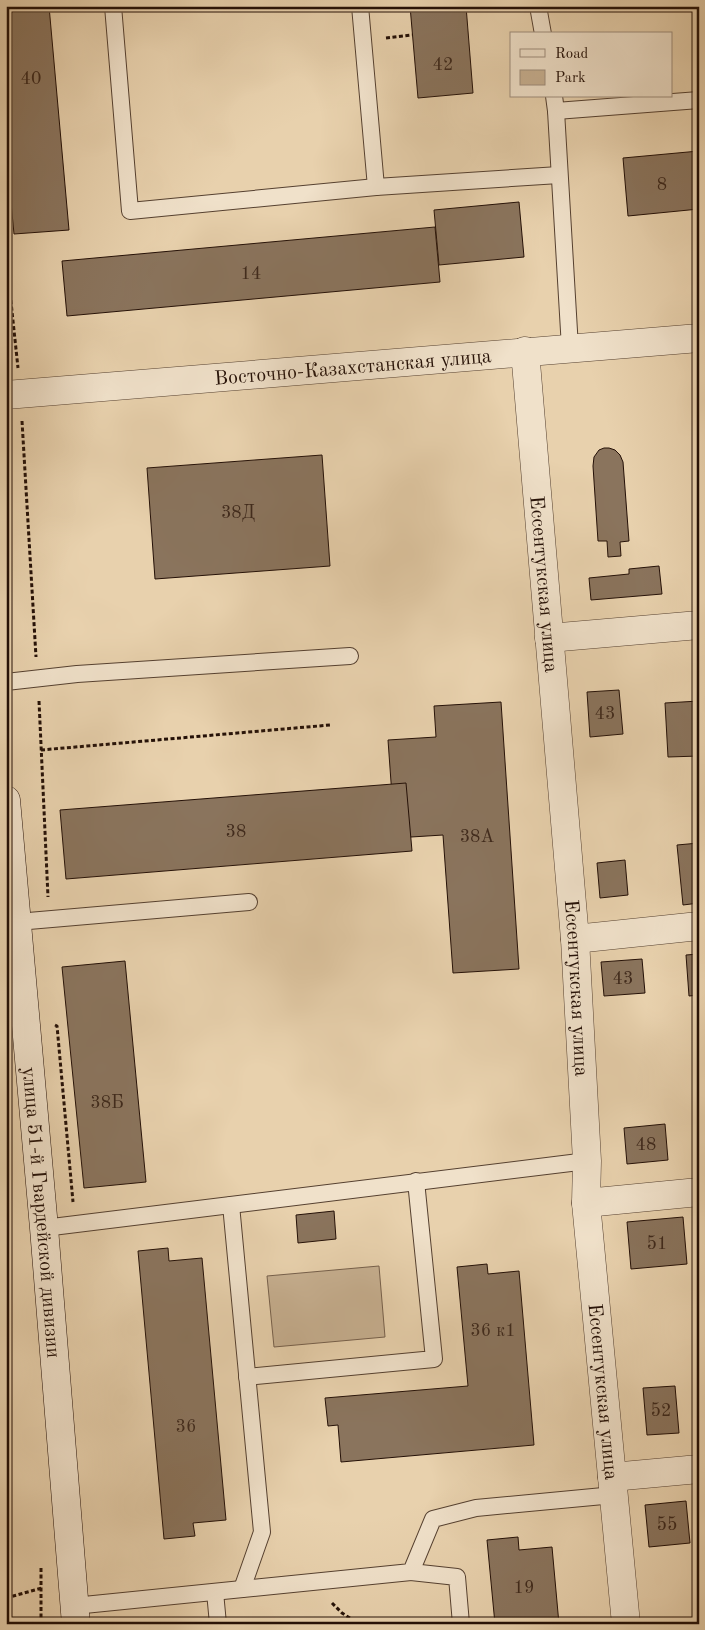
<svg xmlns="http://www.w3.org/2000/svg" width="705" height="1630" viewBox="0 0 705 1630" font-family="'Old Standard TT',serif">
<rect width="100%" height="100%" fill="#e8d1ad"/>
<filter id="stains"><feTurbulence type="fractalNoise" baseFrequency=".004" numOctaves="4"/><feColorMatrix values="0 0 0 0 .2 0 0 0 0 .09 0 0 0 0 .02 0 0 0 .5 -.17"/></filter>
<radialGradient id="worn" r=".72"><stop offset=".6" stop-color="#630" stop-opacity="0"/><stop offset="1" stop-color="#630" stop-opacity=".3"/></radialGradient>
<polygon fill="#c7b091" stroke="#76604c" points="379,1266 385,1337 274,1347 267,1276"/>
<g fill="#8a745d" stroke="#241007">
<polygon points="6,6 49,6 69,230 14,234 6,150"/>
<polygon points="410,6 466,6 473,93 418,98"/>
<polygon points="699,151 699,209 628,216 623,158"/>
<polygon points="519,202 524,257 439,265 434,210"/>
<polygon points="435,227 440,282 67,316 62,261"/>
<polygon points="604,448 609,448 615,450 620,455 623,462 629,541 620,542 621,556 608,557 607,541 598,541 593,466 594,457 599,450"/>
<polygon points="322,455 330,566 155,579 147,468"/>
<polygon points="659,566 662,594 591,600 589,578 629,574 629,569"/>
<polygon points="619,690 623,734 590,737 587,692"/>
<polygon points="699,701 699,756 668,757 665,703"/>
<polygon points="501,702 519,969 453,973 443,835 395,838 388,740 436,737 434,706"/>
<polygon points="406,783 412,851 66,879 60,810"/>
<polygon points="699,843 699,903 683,905 677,845"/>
<polygon points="625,860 628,895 600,898 597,863"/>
<polygon points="699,954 699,995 689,996 686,955"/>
<polygon points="642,959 645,993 604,996 601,962"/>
<polygon points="125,961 146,1182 84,1188 62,967"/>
<polygon points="665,1124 668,1160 627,1164 624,1128"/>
<polygon points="334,1211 336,1239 298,1243 296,1215"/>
<polygon points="683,1217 687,1264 631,1269 627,1222"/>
<polygon points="168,1248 169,1261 202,1258 226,1520 193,1523 195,1536 164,1539 138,1251"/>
<polygon points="487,1264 488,1274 519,1271 534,1445 341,1462 338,1425 328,1426 325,1398 468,1386 457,1267"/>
<polygon points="675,1386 679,1433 647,1435 643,1388"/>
<polygon points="686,1501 690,1543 649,1547 645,1505"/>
<polygon points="518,1537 519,1550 552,1547 559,1624 495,1624 487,1540"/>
</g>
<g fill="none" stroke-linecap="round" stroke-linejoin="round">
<g stroke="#554030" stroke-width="18">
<g id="service">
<polyline points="113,6 130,211 376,187 559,175"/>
<polyline points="360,6 376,187"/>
<polyline points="538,6 543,34"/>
<polyline points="554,96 556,111 570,348"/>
<polyline points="556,111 699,100"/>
<polyline points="6,682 77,674 350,656"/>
<polyline points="17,922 249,902"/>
<polyline points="231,1205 262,1532 242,1589"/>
<polyline points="44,1228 587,1161"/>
<polyline points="247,1377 434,1359 416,1181"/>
<polyline points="411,1572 457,1577 461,1624"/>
<polyline points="215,1592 218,1624"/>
<polyline points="74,1606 411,1572 433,1519 476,1508 614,1495"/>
</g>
</g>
<g stroke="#554030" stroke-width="29">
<g id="minor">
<path id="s1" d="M525,351L575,939L587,1161L586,1203L626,1624"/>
<path id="s2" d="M6,395L699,338"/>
<polyline points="549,638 699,625"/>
<polyline points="575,939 699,926"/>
<polyline points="586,1203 699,1192"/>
<polyline points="612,1477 699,1469"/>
</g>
</g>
<g stroke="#241007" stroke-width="29">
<g id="secondary">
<path id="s3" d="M6,800L44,1228L76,1624"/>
</g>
</g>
<g stroke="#241007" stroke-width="3" stroke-dasharray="4 2.5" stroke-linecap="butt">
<polyline points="386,38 412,35"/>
<polyline points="6,255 18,368"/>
<polyline points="22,421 36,657"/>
<polyline points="39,701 48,897"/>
<polyline points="41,750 330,725"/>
<polyline points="55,1025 57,1026 73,1202"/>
<polyline points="6,1598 42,1588"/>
<polyline points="332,1603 342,1613 359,1624"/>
<polyline points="41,1624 41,1567"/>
</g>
<use href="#service" stroke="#f0e1ca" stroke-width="16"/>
<use href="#minor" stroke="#f0e1ca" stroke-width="28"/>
<use href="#secondary" stroke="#f0e1ca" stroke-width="28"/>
</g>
<g text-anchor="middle" stroke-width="4" stroke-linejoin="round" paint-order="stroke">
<g font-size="18" fill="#3e291c">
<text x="443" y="70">42</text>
<text x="31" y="84">40</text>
<text x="662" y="190">8</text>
<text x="251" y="279">14</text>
<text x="238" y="518">38Д</text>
<text x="605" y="719">43</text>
<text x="236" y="837">38</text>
<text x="477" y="842">38А</text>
<text x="623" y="984">43</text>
<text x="107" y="1108">38Б</text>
<text x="646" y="1150">48</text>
<text x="657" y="1249">51</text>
<text x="493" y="1336">36 к1</text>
<text x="661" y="1416">52</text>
<text x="186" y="1432">36</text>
<text x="667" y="1530">55</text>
<text x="524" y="1593">19</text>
</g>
<g font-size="20" fill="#241007" stroke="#f0e1ca">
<text dy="7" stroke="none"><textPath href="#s2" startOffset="348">Восточно-Казахстанская улица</textPath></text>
<text dy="7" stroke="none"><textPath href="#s1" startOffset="234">Ессентукская улица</textPath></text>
<text dy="7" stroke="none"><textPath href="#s1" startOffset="639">Ессентукская улица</textPath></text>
<text dy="7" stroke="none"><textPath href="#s3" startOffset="414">улица 51-й Гвардейской дивизии</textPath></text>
<text dy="7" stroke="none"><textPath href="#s1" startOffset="1044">Ессентукская улица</textPath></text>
</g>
</g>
<rect width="705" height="1630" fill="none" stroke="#e8d1ad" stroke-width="25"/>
<rect x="8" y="8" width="690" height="1615" fill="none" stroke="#241007" stroke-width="2.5"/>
<rect x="12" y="12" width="680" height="1605" fill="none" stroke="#241007"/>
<rect x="510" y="32" width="162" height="65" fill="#f0e1ca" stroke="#9e8d7c"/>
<rect x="520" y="49" width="25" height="8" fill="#f0e1ca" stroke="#9e8d7c"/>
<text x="555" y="58" font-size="15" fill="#241007">Road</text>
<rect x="520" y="70" width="25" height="15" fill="#c7b091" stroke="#9e8d7c"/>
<text x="555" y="82" font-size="15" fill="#241007">Park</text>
<rect width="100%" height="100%" filter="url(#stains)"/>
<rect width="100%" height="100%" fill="url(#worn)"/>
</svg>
